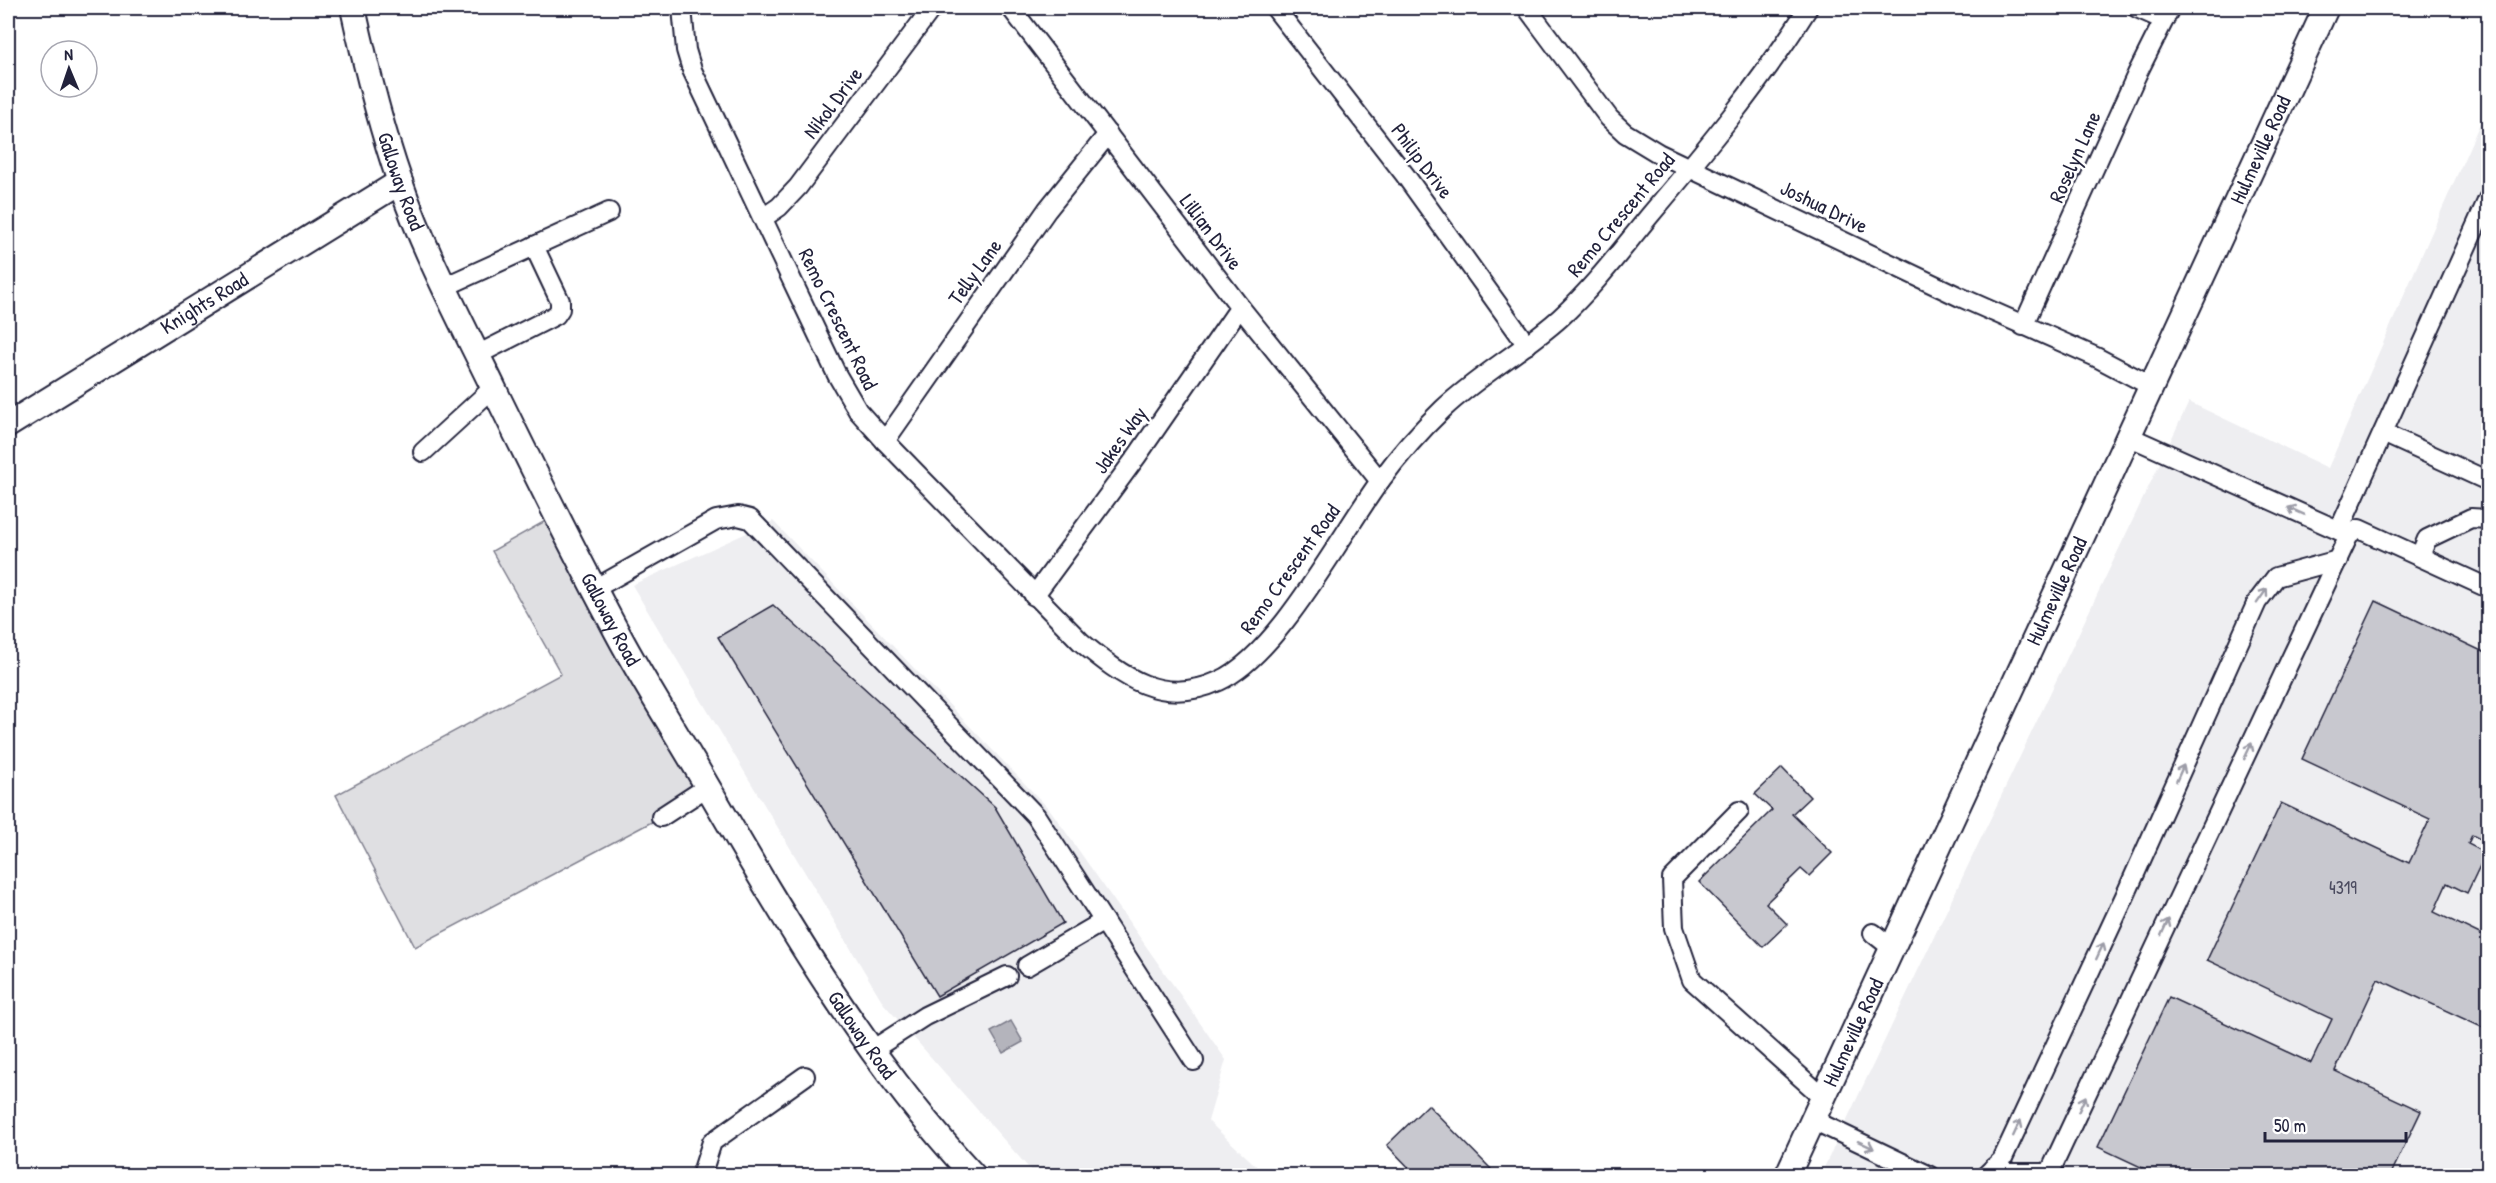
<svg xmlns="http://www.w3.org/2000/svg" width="2496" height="1183" viewBox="0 0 2496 1183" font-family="'Patrick Hand',sans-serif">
<rect width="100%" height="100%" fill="#fff"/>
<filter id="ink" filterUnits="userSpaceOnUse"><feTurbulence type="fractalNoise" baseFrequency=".0167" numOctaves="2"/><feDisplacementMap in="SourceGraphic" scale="12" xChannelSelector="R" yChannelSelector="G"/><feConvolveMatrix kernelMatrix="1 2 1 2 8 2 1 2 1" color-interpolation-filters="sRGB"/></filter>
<g filter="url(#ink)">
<g fill="#eeeef1">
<polygon points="2488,109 2488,1175 1820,1176 2189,402 2328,468 2480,123"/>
<polygon points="773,521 1051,811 1226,1060 1208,1121 1266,1175 1035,1175 884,1004 632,585"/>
</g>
<polygon fill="#dfdfe2" stroke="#80808e" stroke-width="1.5" points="556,515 707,787 661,817 415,947 336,795 561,674 492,551"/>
<polygon fill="#b4b4bc" stroke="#7a7a88" stroke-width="1.5" points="1011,1021 1023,1042 1003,1053 991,1032"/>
<g fill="#c8c8cf" stroke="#22223b" stroke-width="1.5">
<polygon points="2376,601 2488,654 2488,843 2472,835 2468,844 2486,853 2467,893 2447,883 2434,912 2488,938 2488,1030 2378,979 2335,1071 2421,1111 2390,1176 2160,1176 2098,1147 2169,997 2311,1063 2332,1019 2207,960 2281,803 2409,863 2430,819 2302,759"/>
<polygon points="773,605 995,807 1063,923 937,996 718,637"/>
<polygon points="1782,768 1810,797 1792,814 1832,853 1809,876 1801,869 1766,903 1787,924 1763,947 1699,882 1772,810 1755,794"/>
<polygon points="1428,1105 1491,1169 1484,1176 1417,1176 1387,1145"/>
</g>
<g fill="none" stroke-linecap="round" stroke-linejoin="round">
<g stroke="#22223b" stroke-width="22">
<g id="minor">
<path d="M682,8L686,50L692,70L837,375L858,411L885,441L1081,642C1123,677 1162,707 1219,681C1279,654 1340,535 1380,481C1399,455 1420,431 1443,409C1479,375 1523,351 1560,318C1594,287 1622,249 1651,214C1707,148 1762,81 1808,8"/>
<polyline points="1011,8 1240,307 1380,481"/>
<polyline points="1275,8 1405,175 1527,345"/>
<polyline points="1527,8 1609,118 1625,133 1658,153 1960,297 2096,357 2151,386"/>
<polyline points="2137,8 2164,20"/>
<polyline points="763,218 779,207 798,187 932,8"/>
<polyline points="444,287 609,212"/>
<polyline points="2023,326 2137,74 2170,8"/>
<polyline points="477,355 556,315 560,309 560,301 534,246"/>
<polyline points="2383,433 2488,481"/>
<polyline points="2128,436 2349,535"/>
<polyline points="885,441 1047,210 1108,134"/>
<polyline points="423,452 493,388"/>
<polyline points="2339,530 2488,199"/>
<polyline points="2420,556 2427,539 2471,518 2488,519"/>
<polyline points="594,589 716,520 738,516 750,519 1036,816 1194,1061"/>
<polyline points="1034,596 1137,456 1240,307"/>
<polyline points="1739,811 1672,879 1674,928 1692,980 1824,1098"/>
<polyline points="661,817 707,787"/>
<polyline points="1873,933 1892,948"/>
<polyline points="1027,966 1104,921"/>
<polyline points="872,1050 925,1016 1007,976"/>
<polyline points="1813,1120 1930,1176"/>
<polyline points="1993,1168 2006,1173 2049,1173"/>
<polyline points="701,1176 712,1142 805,1076"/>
<polyline points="1985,1176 2002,1160 2125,896 2257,602 2276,577 2338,560"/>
<polyline points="2048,1176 2349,535 2359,529 2488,588"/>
</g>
</g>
<g stroke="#22223b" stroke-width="28">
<g id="major">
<path id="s1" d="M353,8C366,67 380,125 400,182C425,254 461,321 494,389C534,471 575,554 618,634C642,679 670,723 696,767C779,909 861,1055 974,1176"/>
<path id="s2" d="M8,425L400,182"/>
<path id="s3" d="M1787,1176L2326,8"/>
</g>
</g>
<use href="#minor" stroke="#fff" stroke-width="18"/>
<use href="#major" stroke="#fff" stroke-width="24"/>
</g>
<defs><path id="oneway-shaft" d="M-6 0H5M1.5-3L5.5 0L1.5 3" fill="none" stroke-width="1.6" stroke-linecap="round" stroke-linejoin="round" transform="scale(1.5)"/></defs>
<g stroke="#9c9ca7">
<use href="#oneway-shaft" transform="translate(2296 511) rotate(-156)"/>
<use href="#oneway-shaft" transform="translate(2262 596) rotate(-55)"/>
<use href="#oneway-shaft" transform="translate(2248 751) rotate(-65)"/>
<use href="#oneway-shaft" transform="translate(2180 773) rotate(-66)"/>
<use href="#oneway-shaft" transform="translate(2165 927) rotate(-65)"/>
<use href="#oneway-shaft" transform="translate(2100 951) rotate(-65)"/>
<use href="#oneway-shaft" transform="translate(2082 1104) rotate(-65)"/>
<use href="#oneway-shaft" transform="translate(2017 1128) rotate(-65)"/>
<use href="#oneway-shaft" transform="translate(1866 1145) rotate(25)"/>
</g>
</g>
<g text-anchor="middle" stroke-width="5" stroke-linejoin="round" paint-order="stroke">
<g font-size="18" fill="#4c4c60">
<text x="2343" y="894">4319</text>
</g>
<g font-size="21" fill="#22223b" stroke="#fff">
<text transform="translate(833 103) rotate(-53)" y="7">Nikol Drive</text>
<text dy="7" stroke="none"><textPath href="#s3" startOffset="1130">Hulmeville Road</textPath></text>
<text transform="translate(2075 157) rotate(-66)" y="7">Roselyn Lane</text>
<text transform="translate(1422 161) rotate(53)" y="7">Philip Drive</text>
<text dy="7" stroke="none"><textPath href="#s1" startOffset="180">Galloway Road</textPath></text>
<text transform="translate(1824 207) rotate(26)" y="7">Joshua Drive</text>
<text transform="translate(1621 215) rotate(-50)" y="7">Remo Crescent Road</text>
<text transform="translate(1211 232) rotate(53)" y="7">Lillian Drive</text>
<text transform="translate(975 272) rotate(-54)" y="7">Telly Lane</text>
<text dy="7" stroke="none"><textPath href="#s2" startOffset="231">Knights Road</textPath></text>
<text transform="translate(838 319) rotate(64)" y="7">Remo Crescent Road</text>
<text transform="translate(1120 440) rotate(-55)" y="7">Jakes Way</text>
<text transform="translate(1290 569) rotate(-54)" y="7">Remo Crescent Road</text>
<text dy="7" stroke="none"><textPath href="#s3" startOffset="644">Hulmeville Road</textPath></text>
<text dy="7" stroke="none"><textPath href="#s1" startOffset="666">Galloway Road</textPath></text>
<text dy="7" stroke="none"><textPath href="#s3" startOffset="158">Hulmeville Road</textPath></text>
<text dy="7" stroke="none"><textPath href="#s1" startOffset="1152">Galloway Road</textPath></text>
</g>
</g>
<rect width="2496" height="1183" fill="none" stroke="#fff" stroke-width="30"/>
<rect x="15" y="15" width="2466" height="1153" fill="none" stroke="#22223b" stroke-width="2" filter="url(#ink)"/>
<g transform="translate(69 69) rotate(358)"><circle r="28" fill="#ffffff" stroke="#a7a7b1" stroke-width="1.5"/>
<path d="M0-4.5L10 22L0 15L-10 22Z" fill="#22223b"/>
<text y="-9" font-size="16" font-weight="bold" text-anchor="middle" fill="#22223b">N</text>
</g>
<path d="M2265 1132v9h141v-9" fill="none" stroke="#22223b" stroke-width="3"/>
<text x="2274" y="1132" font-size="18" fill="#22223b" stroke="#ffffff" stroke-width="4.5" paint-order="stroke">50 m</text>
</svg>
